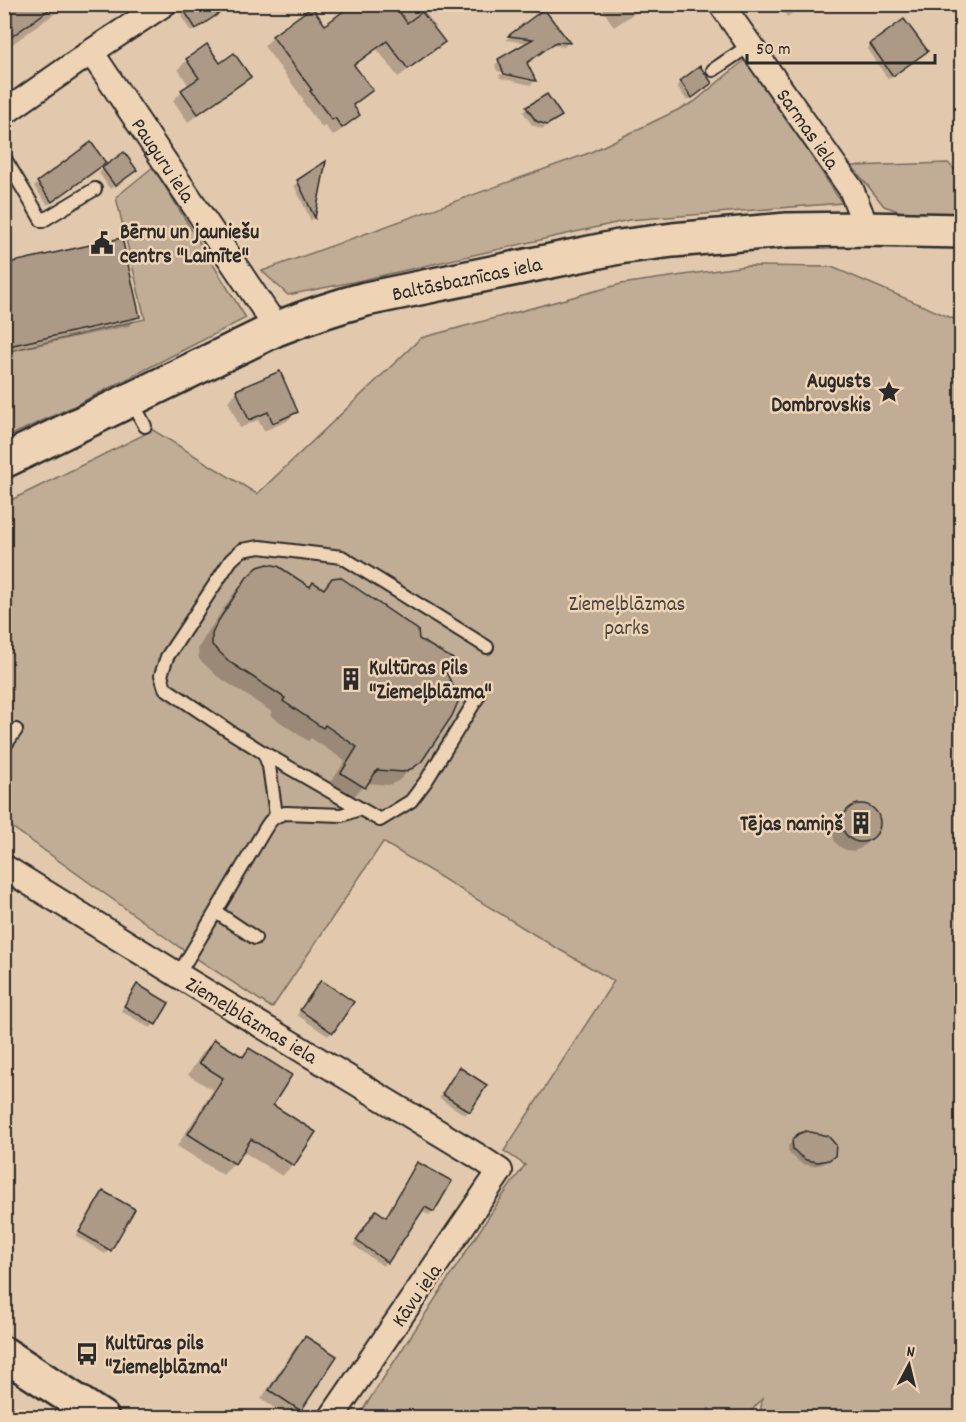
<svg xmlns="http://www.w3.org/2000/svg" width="966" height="1422" viewBox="0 0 966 1422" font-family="Dekko,sans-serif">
<rect width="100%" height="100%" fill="#e2c9ad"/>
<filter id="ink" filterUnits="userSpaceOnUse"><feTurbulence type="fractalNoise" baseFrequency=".0167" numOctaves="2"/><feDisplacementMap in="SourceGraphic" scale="12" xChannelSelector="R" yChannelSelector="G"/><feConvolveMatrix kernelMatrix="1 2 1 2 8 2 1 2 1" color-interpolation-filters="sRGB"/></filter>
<g filter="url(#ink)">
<g fill="#c1ac95" stroke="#766c60" stroke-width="1.5">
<polygon points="747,58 842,203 629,220 353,282 288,295 262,271 589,153 694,102"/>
<polygon points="948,163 961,175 961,216 912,216 884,206 852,166"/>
<polygon points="153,167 246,318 74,406 5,438 5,352 145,319 116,197"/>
<polygon points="746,266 832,267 961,322 961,1417 760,1417 762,1399 745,1418 718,1417 709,1409 703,1418 358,1417 501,1198 525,1165 504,1151 614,981 553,946 383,842 272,1008 179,947 5,822 5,503 153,430 257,494 421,338 621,284"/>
</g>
<g fill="#0003">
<polygon points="4,4 68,4 4,50"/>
<polygon points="196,4 233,4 191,32 181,16"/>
<polygon points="346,4 419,4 436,27 433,30 443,42 434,51 398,77 377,49 353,66 371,90 352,106 358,115 349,124 333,136 325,126 322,128 302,101 304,100 264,46 273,37 311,9 325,27 350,9"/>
<polygon points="599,4 648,4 614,27"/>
<polygon points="778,4 804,4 787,17"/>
<polygon points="544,11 568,43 564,47 550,45 525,64 535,81 531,85 500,78 499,74 529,81 529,78 497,71 495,65 499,61 530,43 506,40"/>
<polygon points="871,45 922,54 888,79 867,49"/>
<polygon points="206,46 219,65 249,77 240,86 188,122 173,100 189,86 178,69 187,60"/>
<polygon points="681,82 706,87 687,101 677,86"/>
<polygon points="527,108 556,120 542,129 532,125 523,112"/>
<polygon points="324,164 314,217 311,221 294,185"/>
<polygon points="100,167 48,205 34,187 38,183"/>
<polygon points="103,169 131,174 110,189 99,173"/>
<polygon points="4,266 138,317 129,326 4,353"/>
<polygon points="280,373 296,412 287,421 264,431 258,420 240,428 228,401 237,392"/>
<polygon points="259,568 309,588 322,590 333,579 417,640 443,670 421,760 398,781 389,785 366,783 350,801 328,787 345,761 311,738 308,741 270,715 272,712 217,676 199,659 198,649 204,638 234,593"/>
<polygon points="859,805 865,805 872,808 877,814 879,821 879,827 876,834 861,848 854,851 846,850 840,847 835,842 833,835 833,828 837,822 846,812 852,807"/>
<polygon points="321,981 332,1032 328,1036 297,1015"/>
<polygon points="137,985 167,1003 155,1024 150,1028 121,1011 133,990"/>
<polygon points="4,1021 14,1027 4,1042"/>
<polygon points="214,1041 241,1058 249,1049 293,1165 282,1176 242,1151 234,1163 223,1175 177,1146 213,1090 188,1075 203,1052"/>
<polygon points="459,1069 469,1111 465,1115 439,1098"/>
<polygon points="799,1135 833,1156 823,1164 813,1166 802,1164 789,1153 788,1146"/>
<polygon points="417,1164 433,1211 429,1215 421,1211 383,1266 353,1245 372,1216 385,1218 413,1168"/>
<polygon points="104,1192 109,1250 105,1254 76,1236 100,1197"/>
<polygon points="305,1337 300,1410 292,1418 289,1418 261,1399 296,1346"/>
</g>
<g fill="#ac9a86" stroke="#2b2b2b" stroke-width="1.5">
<polygon points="4,4 57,4 4,42"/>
<polygon points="180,4 233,4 196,29"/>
<polygon points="353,4 394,4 407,23 422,12 445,42 408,69 387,41 354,65 373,90 353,105 360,115 342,128 335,118 332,120 310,91 312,90 272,36 312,7 325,25"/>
<polygon points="544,9 570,43 556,42 527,63 536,81 504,74 498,59 533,39 508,36"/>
<polygon points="904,19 928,51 893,76 870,44"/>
<polygon points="207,44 220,63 234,53 251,77 198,114 181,90 199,78 186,59"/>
<polygon points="700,66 712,83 692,98 680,81"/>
<polygon points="547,94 562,116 547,125 536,121 526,107"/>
<polygon points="91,142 106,163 52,202 37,182"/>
<polygon points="124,152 137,170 115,186 102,168"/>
<polygon points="326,161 315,218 297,180"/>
<polygon points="122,238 140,317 4,347 4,264"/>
<polygon points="280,371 298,412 273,423 268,412 249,420 236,390"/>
<polygon points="268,564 278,566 310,587 313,582 324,589 332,578 340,577 418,630 419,639 453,659 445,670 456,692 458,702 452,716 422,761 413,768 403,772 377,770 365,788 341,773 357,747 325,725 323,728 283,701 285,698 231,663 212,645 212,634 217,623 247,577 258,567"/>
<circle cx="861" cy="823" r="19"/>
<polygon points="321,980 354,1002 333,1033 300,1010"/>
<polygon points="137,984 169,1003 156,1025 124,1006"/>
<polygon points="214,1039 243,1057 249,1048 292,1075 273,1105 316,1132 294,1166 251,1139 235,1164 188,1134 223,1078 199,1063"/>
<polygon points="459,1067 487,1085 470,1112 442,1094"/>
<polygon points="806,1131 828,1136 836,1145 835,1156 829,1160 818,1162 806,1160 799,1155 793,1149 792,1140 798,1134"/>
<polygon points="417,1162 452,1181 434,1212 425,1207 388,1263 356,1240 376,1210 386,1217"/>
<polygon points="103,1191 135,1209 111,1251 79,1232"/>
<polygon points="305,1336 337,1356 301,1411 269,1390"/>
</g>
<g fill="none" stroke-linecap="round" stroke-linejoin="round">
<g stroke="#2b2b2b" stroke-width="16">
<g id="lane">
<polyline points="713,70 750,45"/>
<polyline points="4,157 42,221 95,189"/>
<polyline points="132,401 145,426"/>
<polyline points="479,695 426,781 411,801 380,820 264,753 229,731 165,688 161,675 167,657 231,560 242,550 260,547 342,557 487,647"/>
<polyline points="4,747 16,730"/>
<polyline points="264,753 269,766 276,815"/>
<polyline points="216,912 255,938"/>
<path d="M178,975L262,834C269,822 271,817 285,813L342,815L359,809"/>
</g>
</g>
<g stroke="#2b2b2b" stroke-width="28">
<g id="street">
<path id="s1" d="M721,4L851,189L861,214L863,229"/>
<path id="s2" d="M91,52L268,315L276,329"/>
<polyline points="4,113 91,52 164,4"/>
<path id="s3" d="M4,867L178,975L476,1155L500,1171L331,1418"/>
</g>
</g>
<g stroke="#2b2b2b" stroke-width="38">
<g id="secondary">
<path id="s4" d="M4,461L276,329C306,317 335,307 366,299L619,247L673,240L787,230L863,229L962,231"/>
<polyline points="4,1354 102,1418"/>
</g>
</g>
<use href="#lane" stroke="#eed3b5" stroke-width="12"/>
<use href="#street" stroke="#eed3b5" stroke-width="24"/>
<use href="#secondary" stroke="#eed3b5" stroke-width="33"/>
</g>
</g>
<defs>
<g id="civic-bare" transform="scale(1.8)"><path d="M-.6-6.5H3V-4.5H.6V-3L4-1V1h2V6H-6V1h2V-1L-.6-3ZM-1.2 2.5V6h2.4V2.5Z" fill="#2b2b2b" stroke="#eed3b5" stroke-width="2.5" paint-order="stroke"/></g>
<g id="sight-bare" transform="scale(1.8)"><path d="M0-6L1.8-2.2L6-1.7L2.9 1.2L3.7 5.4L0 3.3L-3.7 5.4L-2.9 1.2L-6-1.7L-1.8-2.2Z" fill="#2b2b2b" stroke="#eed3b5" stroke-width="2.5" paint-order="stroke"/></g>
<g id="building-bare" transform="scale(1.8)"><path d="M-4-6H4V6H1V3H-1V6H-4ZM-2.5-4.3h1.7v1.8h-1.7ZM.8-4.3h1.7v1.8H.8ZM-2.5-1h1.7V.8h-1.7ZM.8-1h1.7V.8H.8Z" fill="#2b2b2b" stroke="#eed3b5" stroke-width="2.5" paint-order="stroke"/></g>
<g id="bus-bare" transform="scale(1.8)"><path d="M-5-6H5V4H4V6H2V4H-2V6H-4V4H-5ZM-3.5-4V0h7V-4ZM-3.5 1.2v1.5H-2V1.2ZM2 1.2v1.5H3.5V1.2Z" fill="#2b2b2b" stroke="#eed3b5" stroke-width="2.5" paint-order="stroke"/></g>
</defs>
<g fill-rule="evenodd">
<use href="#civic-bare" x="102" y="243"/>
<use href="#sight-bare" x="889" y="392"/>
<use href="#building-bare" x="351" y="679"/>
<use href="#building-bare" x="861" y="823"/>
<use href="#bus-bare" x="87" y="1354"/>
</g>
<g text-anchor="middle" stroke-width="5" stroke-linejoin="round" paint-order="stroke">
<g font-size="21" fill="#2b2b2b" stroke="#eed3b5">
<text dy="7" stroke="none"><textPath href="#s1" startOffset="152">Sarmas iela</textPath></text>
<text dy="7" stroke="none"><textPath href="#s2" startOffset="130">Pauguru iela</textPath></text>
<text dy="7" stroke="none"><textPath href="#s4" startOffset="500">Baltāsbaznīcas iela</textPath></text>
<text dy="7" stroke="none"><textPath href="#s3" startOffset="291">Ziemeļblāzmas iela</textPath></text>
<text transform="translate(416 1295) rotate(-55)" y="7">Kāvu iela</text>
</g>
<g font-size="21" font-weight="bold" fill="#2b2b2b" stroke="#eed3b5" text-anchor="start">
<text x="120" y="238">Bērnu un jauniešu<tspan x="120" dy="24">centrs "Laimīte"</tspan></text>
<text x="871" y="387" text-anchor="end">Augusts<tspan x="871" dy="24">Dombrovskis</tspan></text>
<text x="369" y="674">Kultūras Pils<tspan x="369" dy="24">"Ziemeļblāzma"</tspan></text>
<text x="843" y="830" text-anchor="end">Tējas namiņš</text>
<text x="105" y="1349">Kultūras pils<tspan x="105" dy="24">"Ziemeļblāzma"</tspan></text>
</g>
<g font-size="21" fill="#494540" stroke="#eed3b5">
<text x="627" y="610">Ziemeļblāzmas<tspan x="627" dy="24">parks</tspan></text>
</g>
</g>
<rect width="966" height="1422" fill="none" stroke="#eed3b5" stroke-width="24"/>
<rect x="12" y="12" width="942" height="1398" fill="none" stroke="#2b2b2b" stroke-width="2" filter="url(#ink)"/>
<g transform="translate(909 1365) rotate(7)" stroke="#eed3b5" stroke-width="4.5" paint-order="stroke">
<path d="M0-4.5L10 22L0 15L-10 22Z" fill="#2b2b2b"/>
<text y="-9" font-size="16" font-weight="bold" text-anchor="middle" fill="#2b2b2b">N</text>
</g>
<path d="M747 54v9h188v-9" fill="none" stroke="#2b2b2b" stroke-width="3"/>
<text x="756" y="54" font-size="18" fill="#2b2b2b" stroke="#eed3b5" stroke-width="4.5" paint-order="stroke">50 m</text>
</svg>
